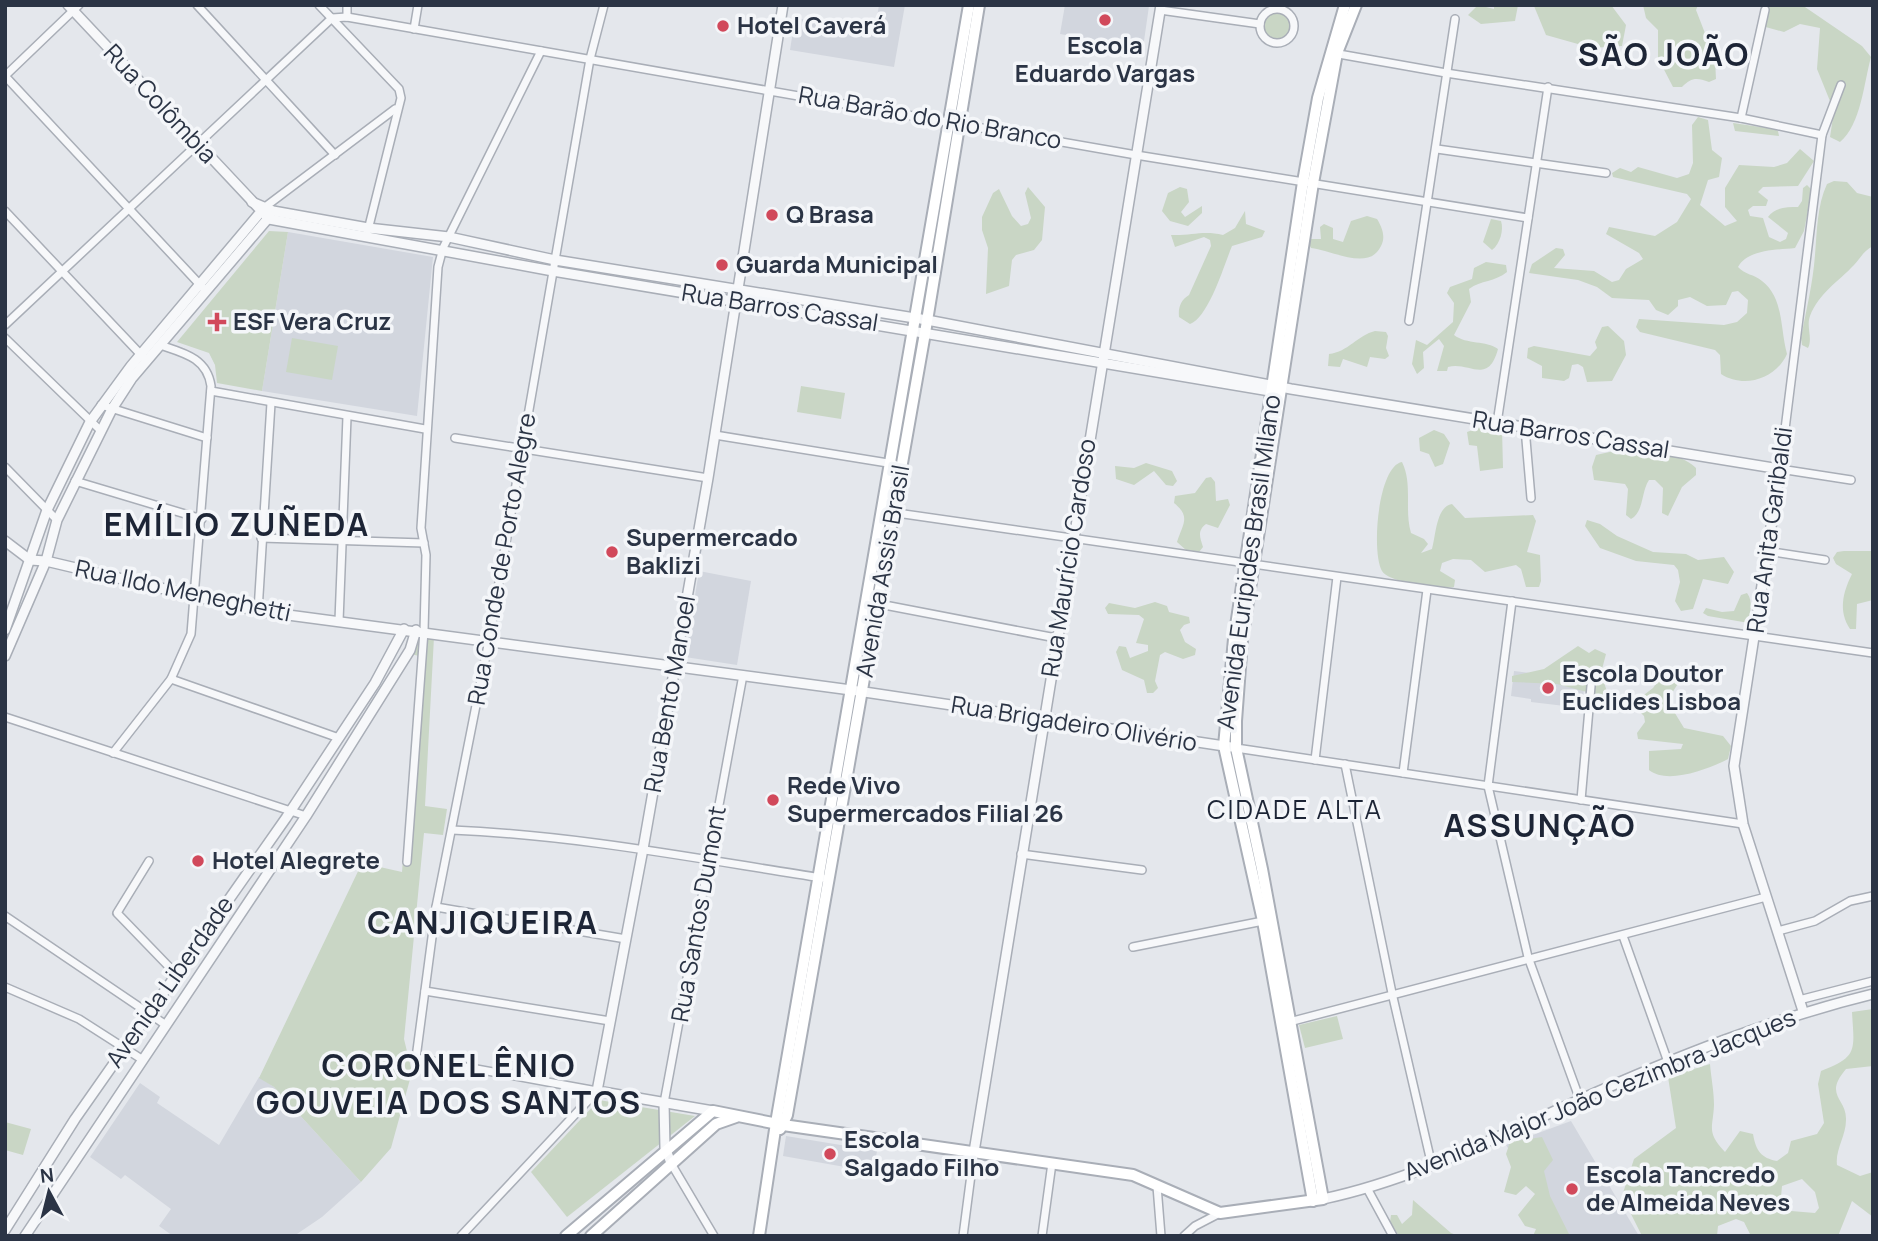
<svg xmlns="http://www.w3.org/2000/svg" width="1878" height="1241" viewBox="0 0 1878 1241" font-family="Manrope,sans-serif">
<rect width="100%" height="100%" fill="#e4e7ec"/>
<g fill="#d2d6de">
<polygon points="879,5 905,5 894,67 790,50 795,18 875,30"/>
<polygon points="1065,5 1149,6 1143,48 1060,34"/>
<polygon points="288,232 433,257 417,416 262,391"/>
<polygon points="699,571 751,581 737,665 685,657"/>
<polygon points="1514,671 1585,680 1582,708 1531,702 1531,699 1511,696"/>
<polygon points="259,1077 274,1087 361,1182 322,1217 294,1236 173,1236 159,1226 171,1209 125,1175 121,1179 90,1157 140,1083 160,1097 157,1103 219,1145"/>
<polygon points="1571,1121 1639,1236 1563,1236 1506,1145"/>
<polygon points="786,1136 877,1151 873,1172 783,1156"/>
</g>
<g fill="#c9d6c5" fill-rule="evenodd">
<polygon points="1478,5 1494,9 1494,5 1518,5 1515,21 1481,24 1468,15"/>
<polygon points="1611,5 1626,25 1622,46 1592,48 1546,35 1534,6"/>
<path d="M1643,5H1698L1696,10L1715,59L1716,79L1709,82C1696,77 1691,78 1682,87H1673L1658,58V30L1646,18Z"/>
<path d="M1764,5H1802L1862,46L1871,57C1864,82 1861,125 1840,142L1830,137L1834,111L1817,69L1820,28L1800,24L1784,32L1762,26Z"/>
<circle cx="1277" cy="26" r="13"/>
<path d="M1698,117L1708,120L1712,150L1722,158L1719,177L1708,180L1700,205L1725,226L1737,221L1725,207V188L1739,165L1774,167L1787,163L1800,149L1814,161L1798,186L1763,187L1758,192L1768,200L1766,206H1753L1748,210L1750,216L1763,218L1769,237L1780,242L1786,239L1788,233L1768,217C1775,207 1787,207 1798,207L1802,201L1803,188L1807,185L1812,190L1804,231L1795,248C1777,250 1748,249 1738,267C1745,275 1754,274 1762,281C1784,298 1780,329 1787,354C1776,379 1744,389 1721,374L1720,355L1715,350L1640,332L1636,327L1639,319L1724,325L1737,322L1747,313L1748,300L1738,291L1732,292L1726,305L1707,306L1690,297L1678,300V306L1668,315L1656,310L1649,300L1612,298L1597,287L1578,280L1529,273L1532,264L1556,248L1563,249L1565,255L1554,268L1594,271L1612,282L1619,280L1626,269L1643,259L1639,253L1606,234L1609,227L1655,236L1677,222L1691,199L1687,194L1613,177L1612,173L1620,168L1631,172L1638,167L1677,178L1689,174L1693,163L1692,125Z"/>
<polygon points="1733,123 1774,129 1778,131 1779,136 1735,131"/>
<path d="M1834,181L1847,182L1857,193L1873,197V246C1862,252 1861,258 1854,265C1838,282 1819,293 1810,316C1806,327 1813,338 1808,348L1802,345L1801,338C1806,311 1813,283 1815,255C1817,232 1817,205 1827,184Z"/>
<polygon points="1028,187 1045,207 1042,240 1034,250 1016,255 1012,260 1009,286 986,294 988,248 982,230 982,217 993,193 999,189 1012,216 1021,226 1028,224 1031,218 1025,193"/>
<polygon points="1180,187 1187,189 1189,202 1181,212 1185,217 1202,206 1202,213 1188,226 1170,221 1162,211 1168,193"/>
<path d="M1245,211L1246,224L1265,231L1262,237L1232,246C1224,265 1209,317 1190,324L1179,317C1178,307 1181,300 1189,295L1211,246L1210,240L1204,237L1175,247L1171,235C1191,236 1203,230 1223,235L1235,228Z"/>
<path d="M1367,216L1377,219C1382,227 1386,237 1381,246C1369,272 1332,250 1311,248L1309,244L1310,239H1321L1320,227L1324,224L1333,228V239L1343,242L1351,221Z"/>
<path d="M1491,219L1501,221C1504,230 1500,244 1492,250L1483,242Z"/>
<polygon points="269,231 288,232 262,391 217,383 215,365 209,353 177,342"/>
<path d="M1486,262L1506,265L1507,272C1495,282 1481,280 1469,289L1471,302L1454,335C1467,345 1486,340 1498,349C1488,386 1469,361 1448,367L1447,371H1437L1444,346L1439,339L1423,352L1424,368L1417,374L1412,364L1416,340L1427,345L1453,322L1454,303L1447,293L1450,287L1472,279L1474,268Z"/>
<polygon points="1608,326 1624,341 1626,355 1612,381 1587,382 1583,367 1578,364 1572,365 1569,378 1564,381 1542,378 1542,366 1527,358 1528,348 1534,346 1590,356 1597,348 1595,342 1602,327"/>
<path d="M1375,331L1386,332L1388,336L1386,348L1389,356L1385,359L1370,357L1367,367L1343,359L1340,367L1328,366L1329,354C1348,352 1358,335 1375,331Z"/>
<polygon points="292,338 338,346 332,380 286,372"/>
<polygon points="801,386 845,393 841,419 797,412"/>
<polygon points="1484,426 1502,429 1503,468 1480,471 1477,446 1469,445 1467,432"/>
<polygon points="1434,430 1444,434 1450,443 1443,464 1435,467 1429,454 1420,451 1419,438"/>
<path d="M1623,449C1644,450 1681,452 1696,468V475L1682,487L1668,516L1662,513L1663,488L1655,480H1649C1641,492 1644,512 1631,519L1626,515L1628,489L1625,484L1594,480L1592,467L1596,455Z"/>
<path d="M1402,462C1413,484 1404,509 1411,533L1424,539L1428,544L1421,553L1432,549C1436,535 1436,507 1452,504L1465,518L1533,515L1536,521L1527,552L1540,555L1541,581L1539,587H1526L1521,569L1516,565L1485,572L1471,560L1453,559L1442,563L1440,571L1455,580L1454,587C1441,589 1389,583 1382,571C1371,552 1378,466 1402,462Z"/>
<polygon points="1146,463 1172,471 1177,481 1173,486 1166,485 1154,471 1134,485 1116,479 1115,466 1134,468"/>
<path d="M1211,477L1215,482L1216,501L1228,499L1230,505L1218,528L1206,524C1197,531 1200,537 1203,547L1199,552L1186,550L1177,542C1183,523 1191,517 1174,503L1175,496L1195,493L1206,478Z"/>
<polygon points="1587,520 1600,524 1617,536 1653,552 1686,554 1698,560 1724,557 1734,572 1728,584 1703,579 1693,609 1681,611 1675,601 1680,582 1678,570 1674,565 1636,561 1600,548 1585,526"/>
<path d="M1844,551H1873V600L1857,604L1856,629H1850C1838,611 1843,592 1852,574L1836,564L1833,558L1837,552Z"/>
<path d="M1747,593C1754,602 1749,612 1749,623L1708,616L1703,613L1706,608L1722,612L1734,611L1741,595Z"/>
<polygon points="1155,602 1167,606 1169,612 1189,617 1190,623 1184,625 1180,630 1185,642 1196,649 1195,655 1183,659 1165,652 1160,655 1155,681 1158,688 1153,693 1147,693 1144,680 1122,670 1116,652 1119,646 1126,647 1130,658 1148,651 1148,645 1136,643 1144,619 1139,615 1108,614 1105,608 1109,603 1135,608"/>
<polygon points="418,635 434,637 425,806 447,809 443,835 424,833 404,1039 412,1072 391,1148 361,1182 274,1087 259,1078 362,863 402,872 419,656 411,654"/>
<polygon points="1578,646 1589,653 1595,649 1606,654 1601,673 1609,698 1557,684 1512,682 1512,676 1544,669"/>
<path d="M1665,672L1678,676L1679,682L1672,693L1670,705L1684,728L1723,736L1731,746L1728,759C1709,769 1667,785 1649,770V751L1681,749L1683,744L1638,739L1637,733L1645,722L1644,716L1635,707L1636,701L1653,688Z"/>
<path d="M1873,1009V1066L1846,1069C1823,1096 1847,1098 1846,1120C1846,1136 1835,1150 1837,1165L1860,1176L1873,1172V1217L1852,1201L1838,1236H1751L1744,1222L1736,1219L1718,1226L1717,1236H1642L1622,1196L1634,1159L1676,1128L1668,1077L1710,1064C1711,1077 1714,1091 1714,1105C1713,1128 1706,1132 1725,1152L1740,1131L1753,1134C1756,1151 1761,1158 1777,1161L1788,1153L1791,1141L1817,1134L1824,1123L1818,1084L1821,1071C1859,1057 1854,1049 1852,1012ZM1802,1179L1815,1192L1819,1208L1815,1213L1791,1211L1781,1197L1782,1186Z"/>
<polygon points="1337,1016 1343,1039 1305,1048 1299,1025"/>
<polygon points="599,1100 695,1116 567,1217 531,1172"/>
<polygon points="5,1122 31,1129 23,1155 5,1150"/>
<polygon points="1542,1137 1553,1160 1544,1171 1550,1196 1570,1236 1533,1236 1536,1229 1525,1226 1518,1215 1535,1194 1526,1186 1516,1195 1504,1192 1511,1167 1506,1154 1510,1142"/>
<polygon points="1413,1200 1451,1233 1459,1236 1399,1236 1390,1222 1391,1215 1397,1215 1402,1224 1412,1215"/>
</g>
<g fill="none" stroke-linecap="round" stroke-linejoin="round">
<g stroke="#a9aeb7" stroke-width="10">
<g id="minor">
<polyline points="197,5 335,155"/>
<polyline points="319,5 399,89 401,98 368,230"/>
<circle cx="1277" cy="26" r="17"/>
<polyline points="1160,10 1260,24"/>
<polyline points="347,17 347,5"/>
<polyline points="414,29 418,5"/>
<polyline points="1333,53 1446,73 1741,118 1822,135"/>
<polyline points="5,76 203,288"/>
<polyline points="5,76 79,5"/>
<polyline points="1841,85 1822,135 1780,469 1851,480"/>
<polyline points="1741,118 1765,10"/>
<polyline points="1437,149 1606,173"/>
<polyline points="265,207 395,109"/>
<polyline points="5,211 144,358"/>
<polyline points="1409,321 1455,19"/>
<polyline points="5,325 332,18 347,17 1136,155 1528,218"/>
<polyline points="5,338 100,430"/>
<polyline points="211,391 425,429"/>
<polyline points="101,405 207,438"/>
<polyline points="1497,423 1548,87"/>
<polyline points="1525,428 1531,498"/>
<polyline points="715,435 894,464"/>
<polyline points="455,438 708,478"/>
<polyline points="5,467 57,520"/>
<polyline points="75,481 202,519"/>
<polyline points="890,512 1873,653"/>
<polyline points="261,538 424,543"/>
<polyline points="1767,551 1825,560"/>
<polyline points="1512,601 1488,786 1528,957 1580,1100"/>
<polyline points="874,603 1056,638"/>
<polyline points="258,611 271,403"/>
<polyline points="339,621 347,417"/>
<polyline points="171,679 339,738"/>
<polyline points="5,717 306,816"/>
<polyline points="1236,748 1743,824"/>
<path d="M113,753L171,679L191,634L211,386C207,358 184,353 160,345"/>
<polyline points="1315,760 1337,577"/>
<polyline points="1345,764 1392,993 1432,1166"/>
<polyline points="1403,773 1427,590"/>
<polyline points="1581,800 1591,686"/>
<path d="M452,830C576,835 699,859 822,878"/>
<polyline points="1021,854 1142,870"/>
<polyline points="149,861 117,913 175,973"/>
<polyline points="407,862 424,631 426,555 421,528 438,267 443,248 541,51"/>
<polyline points="436,907 626,939"/>
<polyline points="5,916 166,1025"/>
<polyline points="1778,931 1815,921 1850,901 1873,896"/>
<polyline points="1623,936 1668,1062"/>
<polyline points="1133,947 1263,921"/>
<polyline points="5,987 79,1019 143,1060"/>
<polyline points="425,991 610,1021"/>
<polyline points="1799,1000 1873,981"/>
<polyline points="1289,1022 1766,897"/>
<polyline points="597,1091 416,1058 436,907 489,640 590,59 604,5"/>
<polyline points="664,1103 743,675"/>
<polyline points="672,1165 714,1236"/>
<polyline points="1157,1186 1161,1236"/>
<polyline points="1368,1190 1393,1236"/>
<polyline points="461,1236 597,1091"/>
<polyline points="963,1236 974,1152"/>
<polyline points="1042,1236 1052,1163"/>
<polyline points="1184,1236 1195,1226 1220,1213"/>
</g>
</g>
<g stroke="#a9aeb7" stroke-width="12">
<g id="tertiary">
<polyline points="68,5 269,219 553,271 1276,392"/>
<polyline points="252,202 273,211 368,228 449,237 555,260 927,320 1291,389 1780,469 1734,766 1743,824 1803,1011"/>
<polyline points="5,541 30,560 46,561 258,611 851,690 1231,747"/>
<polyline points="5,630 47,510 90,422 131,366 264,208"/>
<polyline points="5,656 46,561 57,520 112,409 132,378 270,216"/>
<polyline points="664,1103 665,1148 672,1165"/>
<polyline points="713,1111 597,1091 643,849 708,478 783,5"/>
<polyline points="974,1152 1161,5"/>
<path d="M1323,1199C1413,1180 1494,1138 1577,1101C1673,1058 1771,1019 1873,994"/>
<polyline points="5,1230 75,1119 286,818 375,683 404,629"/>
<polyline points="25,1236 306,816 410,650 416,630"/>
</g>
</g>
<g stroke="#a9aeb7" stroke-width="14">
<g id="secondary">
<polyline points="780,1129 787,1115 925,333 979,5"/>
<polyline points="1313,1201 1263,921 1224,746 1234,639 1303,182 1318,98 1345,5"/>
<polyline points="566,1236 713,1111 783,1125 1133,1175 1220,1213 1323,1199 1262,869 1236,748 1236,721 1242,640 1313,183 1337,53 1356,5"/>
<polyline points="591,1236 716,1124 736,1117"/>
<polyline points="759,1236 776,1123 969,5"/>
</g>
</g>
<use href="#minor" stroke="#f7f8fa" stroke-width="7"/>
<use href="#tertiary" stroke="#f7f8fa" stroke-width="9"/>
<use href="#secondary" stroke="#fff" stroke-width="10"/>
</g>
<g fill="#d1495b" stroke="#f4f6f9" stroke-width="2.5">
<circle cx="1105" cy="20" r="7"/>
<circle cx="723" cy="26" r="7"/>
<circle cx="772" cy="215" r="7"/>
<circle cx="722" cy="265" r="7"/>
<path d="M213.5 311.5h7v7h7v7h-7v7h-7v-7h-7v-7h7z"/>
<circle cx="612" cy="552" r="7"/>
<circle cx="1548" cy="688" r="7"/>
<circle cx="773" cy="800" r="7"/>
<circle cx="198" cy="861" r="7"/>
<circle cx="830" cy="1154" r="7"/>
<circle cx="1572" cy="1189" r="7"/>
</g>
<g text-anchor="middle" stroke-width="7" stroke-linejoin="round" paint-order="stroke">
<g font-size="24" font-weight="bold" fill="#2b3445" stroke="#f4f6f9" text-anchor="start">
<text x="737" y="34">Hotel Caverá</text>
<text x="1105" y="54" text-anchor="middle">Escola<tspan x="1105" dy="28">Eduardo Vargas</tspan></text>
<text x="786" y="223">Q Brasa</text>
<text x="736" y="273">Guarda Municipal</text>
<text x="233" y="330">ESF Vera Cruz</text>
<text x="626" y="546">Supermercado<tspan x="626" dy="28">Baklizi</tspan></text>
<text x="1562" y="682">Escola Doutor<tspan x="1562" dy="28">Euclides Lisboa</tspan></text>
<text x="787" y="794">Rede Vivo<tspan x="787" dy="28">Supermercados Filial 26</tspan></text>
<text x="212" y="869">Hotel Alegrete</text>
<text x="844" y="1148">Escola<tspan x="844" dy="28">Salgado Filho</tspan></text>
<text x="1586" y="1183">Escola Tancredo<tspan x="1586" dy="28">de Almeida Neves</tspan></text>
</g>
<g font-size="24" fill="#2b3445" stroke="#f4f6f9">
<text transform="translate(160 104) rotate(47)" y="8">Rua Colômbia</text>
<text transform="translate(930 118) rotate(10)" y="8">Rua Barão do Rio Branco</text>
<text transform="translate(780 308) rotate(9)" y="8">Rua Barros Cassal</text>
<text transform="translate(1571 435) rotate(9)" y="8">Rua Barros Cassal</text>
<text transform="translate(1770 530) rotate(-82)" y="8">Rua Anita Garibaldi</text>
<text transform="translate(1069 558) rotate(-81)" y="8">Rua Maurício Cardoso</text>
<text transform="translate(502 559) rotate(-80)" y="8">Rua Conde de Porto Alegre</text>
<text transform="translate(1249 562) rotate(-82)" y="8">Avenida Euripides Brasil Milano</text>
<text transform="translate(883 571) rotate(-80)" y="8">Avenida Assis Brasil</text>
<text transform="translate(183 591) rotate(12)" y="8">Rua Ildo Meneghetti</text>
<text transform="translate(670 694) rotate(-80)" y="8">Rua Bento Manoel</text>
<text transform="translate(1074 724) rotate(9)" y="8">Rua Brigadeiro Olivério</text>
<text transform="translate(699 914) rotate(-80)" y="8">Rua Santos Dumont</text>
<text transform="translate(170 982) rotate(-55)" y="8">Avenida Liberdade</text>
<text transform="translate(1600 1095) rotate(-22)" y="8">Avenida Major João Cezimbra Jacques</text>
</g>
<g font-size="26" letter-spacing="2" fill="#1d2536" stroke="#f4f6f9">
<text x="1295" y="819">CIDADE ALTA</text>
</g>
<g font-size="32" font-weight="bold" letter-spacing="2" fill="#1d2536" stroke="#f4f6f9">
<text x="1664" y="66">SÃO JOÃO</text>
<text x="237" y="536">EMÍLIO ZUÑEDA</text>
<text x="1540" y="837">ASSUNÇÃO</text>
<text x="483" y="934">CANJIQUEIRA</text>
<text x="449" y="1077">CORONEL ÊNIO<tspan x="449" dy="37">GOUVEIA DOS SANTOS</tspan></text>
</g>
</g>
<rect width="1878" height="1241" fill="none" stroke="#2b3445" stroke-width="14"/>
<g transform="translate(49 1192) rotate(353)" stroke="#f4f6f9" stroke-width="5" paint-order="stroke">
<path d="M0-5L12 26L0 18L-12 26Z" fill="#2b3445"/>
<text y="-10" font-size="19" font-weight="bold" text-anchor="middle" fill="#2b3445">N</text>
</g>
</svg>
